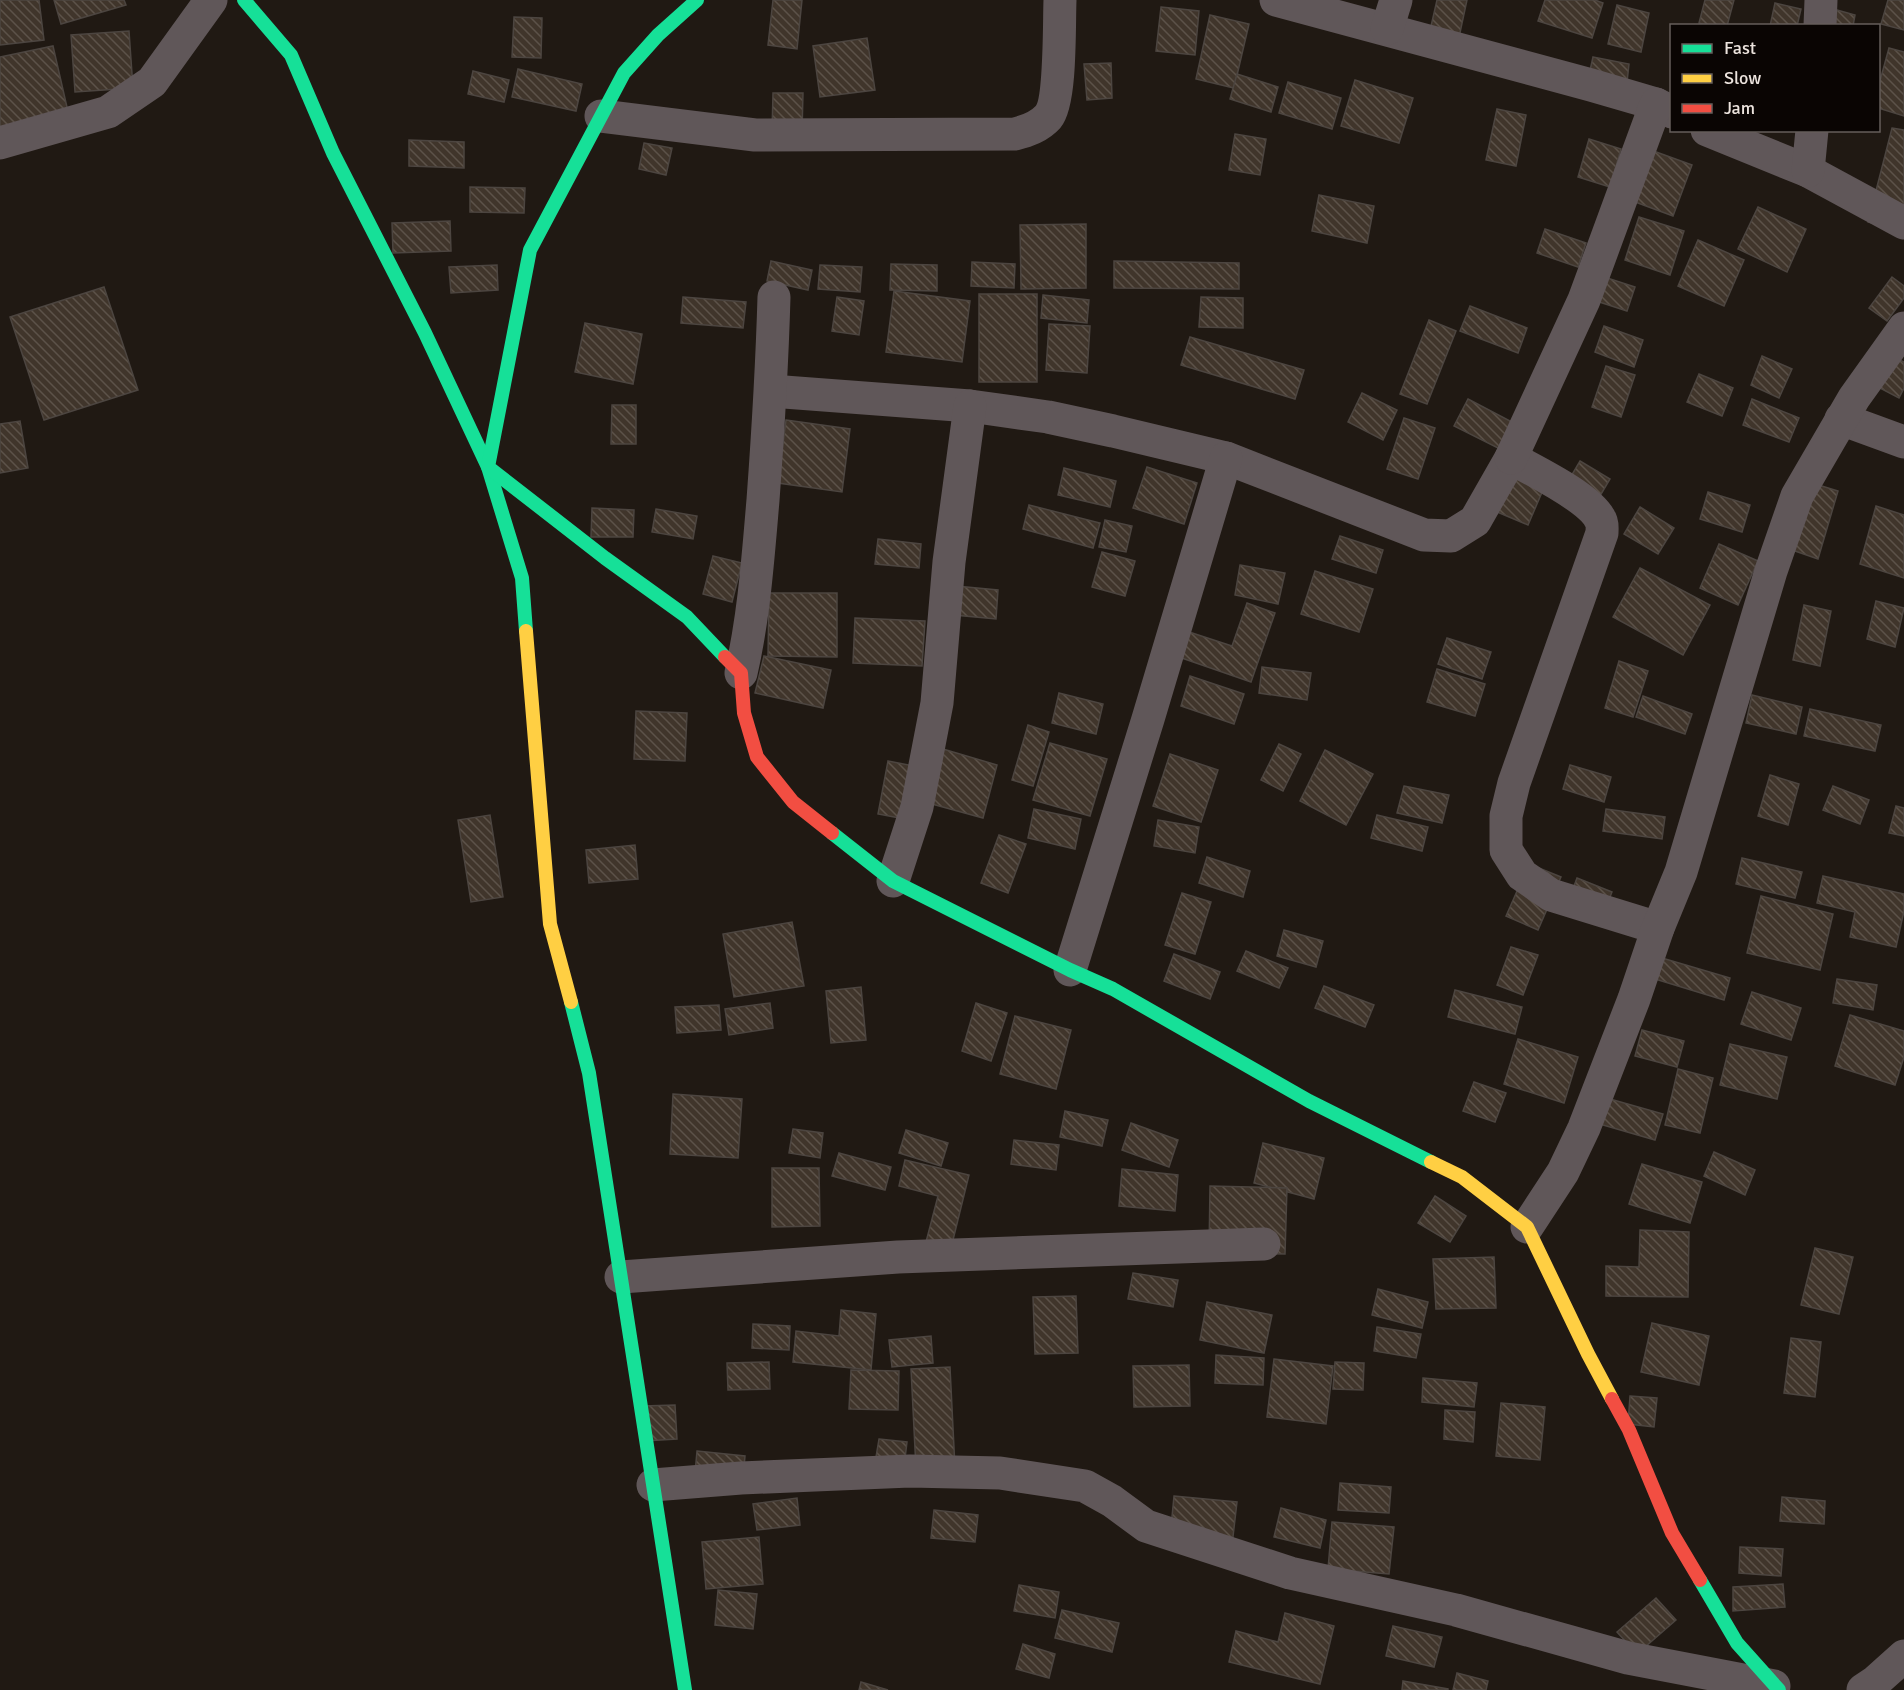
<svg xmlns="http://www.w3.org/2000/svg" width="1904" height="1690" viewBox="0 0 1904 1690" font-family="Signika,sans-serif">
<defs>
<pattern id="building-back-hatch" width="6" height="6" patternUnits="userSpaceOnUse" patternTransform="scale(1.5)"><rect width="6" height="6" fill="#40352b"/><path d="M-1 5l2 2M0 0l6 6M5-1l2 2" fill="none" stroke="#5c5249"/></pattern>
</defs>
<rect width="100%" height="100%" fill="#201913"/>
<g fill="url(#building-back-hatch)" stroke="#4c4540" stroke-width="1.5">
<polygon points="0,0 39,0 44,40 0,45"/>
<polygon points="54,0 124,0 126,5 61,24"/>
<polygon points="773,0 802,0 797,49 768,45"/>
<polygon points="1437,0 1467,0 1458,42 1429,35"/>
<polygon points="1545,0 1595,0 1603,3 1592,38 1538,21"/>
<polygon points="1705,0 1734,0 1727,26 1710,26 1699,23"/>
<polygon points="1888,0 1904,0 1904,30 1881,24"/>
<polygon points="1775,3 1801,9 1797,26 1770,26"/>
<polygon points="1617,5 1649,13 1641,52 1608,44"/>
<polygon points="1161,7 1199,11 1195,55 1156,51"/>
<polygon points="1837,10 1855,15 1853,26 1833,26"/>
<polygon points="1210,15 1249,24 1234,88 1196,79"/>
<polygon points="514,17 542,18 541,58 512,57"/>
<polygon points="129,31 133,88 75,92 71,35"/>
<polygon points="867,38 875,90 820,97 813,46"/>
<polygon points="53,46 69,116 0,131 0,57"/>
<polygon points="1889,48 1904,52 1904,116 1878,108 1878,88"/>
<polygon points="1593,57 1629,64 1627,82 1589,75"/>
<polygon points="1111,63 1112,98 1087,100 1084,64"/>
<polygon points="518,69 582,84 576,111 512,97"/>
<polygon points="473,71 509,80 504,102 468,94"/>
<polygon points="1237,74 1278,87 1271,112 1230,99"/>
<polygon points="1355,80 1413,98 1399,143 1341,126"/>
<polygon points="1288,82 1341,98 1332,129 1279,113"/>
<polygon points="773,93 803,93 802,133 772,132"/>
<polygon points="1497,109 1526,115 1516,166 1486,160"/>
<polygon points="1892,128 1904,130 1904,231 1868,222"/>
<polygon points="1235,134 1266,139 1260,175 1229,170"/>
<polygon points="1589,139 1621,149 1610,187 1578,177"/>
<polygon points="409,140 464,142 464,168 409,166"/>
<polygon points="644,143 672,148 666,175 639,169"/>
<polygon points="1637,145 1692,165 1673,216 1619,196"/>
<polygon points="470,187 525,188 524,213 470,212"/>
<polygon points="1319,195 1374,206 1367,243 1312,231"/>
<polygon points="1758,207 1806,229 1787,272 1738,249"/>
<polygon points="1639,217 1684,231 1670,275 1625,260"/>
<polygon points="450,221 451,251 393,253 392,223"/>
<polygon points="1086,224 1086,288 1021,289 1020,225"/>
<polygon points="1545,229 1586,243 1578,267 1537,253"/>
<polygon points="1698,240 1744,260 1724,306 1678,286"/>
<polygon points="771,261 812,270 808,290 767,281"/>
<polygon points="1114,261 1239,263 1239,289 1114,288"/>
<polygon points="972,262 1015,264 1014,288 971,286"/>
<polygon points="891,264 937,265 937,291 890,290"/>
<polygon points="497,265 498,290 451,293 449,267"/>
<polygon points="820,265 862,267 860,292 818,289"/>
<polygon points="1598,275 1635,287 1627,311 1590,299"/>
<polygon points="1892,277 1904,286 1904,298 1887,321 1869,308"/>
<polygon points="104,287 138,390 44,420 10,317"/>
<polygon points="894,291 970,301 962,362 886,352"/>
<rect x="979" y="294" width="58" height="88"/>
<polygon points="1043,295 1089,300 1087,323 1041,318"/>
<polygon points="683,297 746,302 743,328 681,323"/>
<polygon points="837,297 864,301 859,335 832,331"/>
<polygon points="1201,297 1243,298 1243,328 1199,327"/>
<polygon points="1470,306 1527,328 1518,353 1460,331"/>
<polygon points="1429,320 1456,331 1427,404 1400,394"/>
<polygon points="585,323 642,334 633,384 575,372"/>
<polygon points="1049,324 1090,326 1087,373 1046,370"/>
<polygon points="1604,326 1643,340 1634,367 1595,352"/>
<polygon points="1190,337 1304,370 1295,399 1181,365"/>
<polygon points="1762,356 1792,369 1779,398 1751,385"/>
<polygon points="1892,356 1904,362 1904,388 1899,398 1876,386"/>
<polygon points="1606,366 1635,375 1621,417 1592,407"/>
<polygon points="1699,374 1733,388 1722,416 1687,402"/>
<polygon points="1362,393 1397,410 1383,440 1348,422"/>
<polygon points="1468,399 1512,422 1498,448 1454,426"/>
<polygon points="1752,399 1799,418 1789,442 1743,425"/>
<polygon points="612,405 636,405 636,444 611,444"/>
<polygon points="1404,418 1435,428 1418,479 1387,469"/>
<polygon points="786,420 850,429 842,492 778,483"/>
<polygon points="20,421 28,468 0,473 0,424"/>
<polygon points="1580,461 1610,479 1597,501 1567,483"/>
<polygon points="1147,467 1197,483 1184,524 1133,508"/>
<polygon points="1064,468 1116,481 1110,507 1058,495"/>
<polygon points="1515,469 1546,483 1528,525 1495,511"/>
<polygon points="1812,483 1838,491 1818,559 1792,550"/>
<polygon points="1708,492 1750,505 1742,532 1700,519"/>
<polygon points="1029,505 1100,523 1093,548 1023,529"/>
<polygon points="1876,506 1904,515 1904,578 1860,564"/>
<polygon points="1640,507 1674,528 1658,554 1624,534"/>
<polygon points="592,508 634,510 633,537 591,537"/>
<polygon points="656,509 697,516 693,539 652,532"/>
<polygon points="1105,520 1132,526 1126,552 1099,547"/>
<polygon points="1340,536 1383,550 1376,573 1332,559"/>
<polygon points="878,539 921,544 919,568 875,564"/>
<polygon points="1719,544 1758,561 1738,605 1700,588"/>
<polygon points="1102,552 1135,561 1125,596 1092,587"/>
<polygon points="713,556 742,563 732,602 703,594"/>
<polygon points="1240,565 1285,573 1278,604 1235,595"/>
<polygon points="1640,568 1710,605 1683,655 1613,617"/>
<polygon points="1315,571 1373,589 1359,632 1301,614"/>
<polygon points="956,586 998,590 996,619 954,615"/>
<polygon points="769,593 837,593 837,657 768,656"/>
<polygon points="1876,601 1904,608 1895,647 1867,639"/>
<polygon points="1247,603 1275,613 1251,682 1173,655 1183,630 1232,646"/>
<polygon points="1804,605 1831,611 1820,666 1793,660"/>
<polygon points="855,618 925,621 922,666 853,663"/>
<polygon points="1447,638 1491,652 1482,679 1438,664"/>
<polygon points="764,656 831,670 823,708 755,693"/>
<polygon points="1619,661 1648,671 1633,717 1605,708"/>
<polygon points="1262,667 1311,673 1307,700 1259,693"/>
<polygon points="1437,669 1485,684 1475,716 1427,702"/>
<polygon points="1190,676 1244,694 1234,724 1181,706"/>
<polygon points="1059,693 1103,704 1096,734 1052,723"/>
<polygon points="1752,695 1802,707 1796,734 1746,723"/>
<polygon points="1643,696 1692,714 1685,734 1636,717"/>
<polygon points="1810,709 1881,725 1875,751 1804,736"/>
<polygon points="636,711 687,713 685,761 634,759"/>
<polygon points="1028,725 1049,732 1033,786 1012,780"/>
<polygon points="1050,743 1107,759 1090,816 1033,800"/>
<polygon points="1279,744 1301,754 1283,791 1261,780"/>
<polygon points="943,749 997,765 983,818 928,803"/>
<polygon points="1325,750 1373,774 1346,825 1300,801"/>
<polygon points="1170,754 1218,770 1201,822 1153,806"/>
<polygon points="888,761 914,766 905,819 878,814"/>
<polygon points="1570,765 1611,777 1604,802 1563,789"/>
<polygon points="1770,775 1799,784 1788,825 1758,816"/>
<polygon points="1404,786 1449,795 1442,823 1397,813"/>
<polygon points="1833,786 1869,800 1860,824 1823,810"/>
<polygon points="1896,806 1904,808 1904,836 1889,833"/>
<polygon points="1034,809 1081,819 1075,849 1028,838"/>
<polygon points="1606,809 1665,817 1662,839 1603,831"/>
<polygon points="490,815 503,897 471,902 458,820"/>
<polygon points="1377,815 1428,827 1422,851 1371,838"/>
<polygon points="1158,820 1199,827 1195,853 1154,846"/>
<polygon points="999,835 1026,844 1008,893 981,883"/>
<polygon points="635,845 638,879 589,883 586,850"/>
<polygon points="1207,857 1250,871 1243,897 1199,883"/>
<polygon points="1742,858 1802,872 1795,898 1736,884"/>
<polygon points="1529,864 1561,877 1538,930 1506,916"/>
<polygon points="1823,876 1904,894 1904,911 1896,947 1850,937 1855,912 1817,903"/>
<polygon points="1577,878 1612,892 1604,912 1570,897"/>
<polygon points="1182,893 1211,902 1195,954 1165,945"/>
<polygon points="1761,896 1833,914 1820,970 1747,953"/>
<polygon points="792,922 804,986 734,997 723,934"/>
<polygon points="1284,930 1323,941 1316,967 1277,956"/>
<polygon points="1511,947 1538,955 1523,995 1497,985"/>
<polygon points="1246,951 1288,968 1279,988 1237,971"/>
<polygon points="1174,954 1220,972 1210,999 1164,981"/>
<polygon points="1662,958 1730,978 1724,1000 1655,979"/>
<polygon points="1837,979 1877,985 1873,1010 1833,1003"/>
<polygon points="1324,986 1374,1005 1365,1027 1315,1008"/>
<polygon points="861,987 866,1040 831,1043 826,991"/>
<polygon points="1455,990 1522,1007 1515,1034 1448,1017"/>
<polygon points="1752,992 1801,1008 1791,1040 1741,1024"/>
<polygon points="770,1003 773,1028 729,1035 725,1009"/>
<polygon points="976,1003 1007,1013 991,1061 962,1051"/>
<polygon points="719,1005 721,1030 677,1033 675,1007"/>
<polygon points="1850,1015 1904,1031 1904,1057 1895,1085 1835,1066"/>
<polygon points="1015,1016 1071,1030 1056,1089 1000,1074"/>
<polygon points="1642,1030 1684,1041 1677,1067 1635,1056"/>
<polygon points="1518,1039 1578,1057 1564,1103 1504,1084"/>
<polygon points="1730,1044 1787,1057 1777,1099 1720,1085"/>
<polygon points="1678,1069 1713,1078 1700,1133 1665,1125"/>
<polygon points="1474,1082 1506,1093 1495,1122 1463,1111"/>
<polygon points="673,1094 742,1099 738,1158 670,1154"/>
<polygon points="1603,1097 1663,1114 1655,1140 1596,1123"/>
<polygon points="1065,1111 1108,1120 1102,1146 1060,1137"/>
<polygon points="1131,1123 1178,1140 1169,1167 1122,1150"/>
<polygon points="793,1129 823,1133 820,1158 789,1153"/>
<polygon points="906,1130 948,1143 941,1166 899,1153"/>
<polygon points="1014,1140 1059,1145 1056,1170 1011,1164"/>
<polygon points="1263,1143 1324,1158 1314,1199 1254,1183"/>
<polygon points="1714,1152 1755,1170 1745,1195 1704,1176"/>
<polygon points="839,1153 891,1167 885,1190 832,1176"/>
<polygon points="905,1160 969,1175 951,1248 926,1242 938,1196 899,1186"/>
<polygon points="1642,1164 1702,1182 1690,1223 1629,1204"/>
<polygon points="772,1168 819,1168 820,1226 772,1227"/>
<polygon points="1122,1169 1178,1175 1175,1211 1119,1206"/>
<polygon points="1210,1186 1287,1188 1285,1254 1209,1253"/>
<polygon points="1435,1196 1466,1216 1450,1242 1418,1223"/>
<polygon points="1640,1230 1689,1232 1688,1297 1606,1296 1606,1266 1639,1267"/>
<polygon points="1815,1248 1853,1257 1839,1314 1801,1305"/>
<polygon points="1494,1257 1496,1308 1436,1309 1433,1259"/>
<polygon points="1133,1273 1178,1280 1173,1307 1128,1299"/>
<polygon points="1378,1289 1428,1302 1422,1328 1372,1315"/>
<polygon points="1076,1296 1078,1353 1035,1354 1033,1297"/>
<polygon points="1207,1302 1272,1315 1264,1353 1200,1340"/>
<polygon points="841,1310 876,1314 871,1370 793,1362 796,1331 839,1336"/>
<polygon points="1652,1323 1709,1336 1699,1385 1641,1372"/>
<polygon points="753,1324 790,1326 789,1350 752,1348"/>
<polygon points="1377,1327 1421,1334 1416,1358 1374,1351"/>
<polygon points="931,1336 933,1363 892,1367 889,1340"/>
<polygon points="1791,1338 1821,1342 1815,1397 1784,1393"/>
<polygon points="1216,1355 1264,1358 1263,1385 1215,1383"/>
<polygon points="1274,1359 1333,1366 1326,1424 1267,1417"/>
<polygon points="769,1362 770,1389 728,1390 727,1363"/>
<polygon points="1335,1362 1364,1363 1363,1390 1333,1389"/>
<polygon points="1189,1365 1190,1406 1134,1407 1133,1366"/>
<polygon points="950,1367 955,1468 916,1469 911,1369"/>
<polygon points="851,1370 899,1371 898,1410 849,1409"/>
<polygon points="1423,1378 1477,1383 1474,1407 1422,1402"/>
<polygon points="1630,1396 1657,1398 1654,1427 1628,1424"/>
<polygon points="1501,1403 1545,1407 1540,1460 1496,1456"/>
<polygon points="675,1405 677,1439 644,1441 643,1406"/>
<polygon points="1445,1410 1475,1412 1473,1442 1444,1439"/>
<polygon points="879,1439 907,1442 904,1467 875,1463"/>
<polygon points="697,1451 745,1456 743,1478 695,1473"/>
<polygon points="1340,1483 1391,1487 1389,1513 1338,1510"/>
<polygon points="1174,1496 1237,1502 1231,1554 1169,1548"/>
<polygon points="1782,1497 1825,1501 1824,1524 1780,1521"/>
<polygon points="797,1498 800,1525 757,1530 753,1504"/>
<polygon points="1281,1508 1326,1520 1320,1548 1274,1537"/>
<polygon points="934,1510 978,1515 975,1542 931,1538"/>
<polygon points="1332,1522 1394,1527 1389,1574 1328,1569"/>
<polygon points="759,1537 763,1584 706,1589 702,1542"/>
<polygon points="1740,1547 1783,1549 1781,1576 1739,1573"/>
<polygon points="1783,1584 1785,1607 1733,1611 1733,1587"/>
<polygon points="1019,1585 1059,1592 1055,1618 1014,1611"/>
<polygon points="718,1590 757,1594 753,1629 715,1625"/>
<polygon points="1656,1598 1676,1620 1637,1654 1617,1632"/>
<polygon points="1062,1610 1119,1623 1112,1652 1055,1638"/>
<polygon points="1285,1613 1334,1626 1320,1684 1229,1662 1236,1631 1278,1642"/>
<polygon points="1393,1626 1442,1637 1434,1667 1386,1656"/>
<polygon points="1023,1644 1055,1654 1049,1678 1016,1669"/>
<polygon points="1457,1673 1488,1681 1486,1690 1453,1690"/>
<polygon points="1403,1681 1448,1689 1448,1690 1402,1690"/>
<polygon points="861,1682 888,1690 859,1690"/>
</g>
<g fill="none" stroke-linecap="round" stroke-linejoin="round">
<g stroke="#605759" stroke-width="33">
<polyline points="1276,0 1591,85 1656,104 1672,112"/>
<polyline points="1820,26 1821,0"/>
<polyline points="1387,29 1396,0"/>
<path d="M601,116L755,135L1015,134C1027,131 1039,127 1048,117C1061,102 1059,23 1060,0"/>
<polyline points="1707,130 1808,171 1904,223"/>
<polyline points="0,143 108,112 152,82 211,0"/>
<polyline points="1808,171 1812,130"/>
<path d="M771,391L970,406L1048,417L1113,431L1226,458L1424,535L1451,536L1475,521L1511,458C1534,471 1589,497 1600,519C1603,523 1602,528 1602,533L1514,783L1506,816V850L1522,875L1551,895L1658,928"/>
<polyline points="1841,419 1904,442"/>
<polyline points="1511,458 1584,300 1656,104"/>
<path d="M741,673C754,616 758,558 763,500C768,432 772,365 774,297"/>
<polyline points="893,881 917,807 937,703 949,562 970,406"/>
<polyline points="1070,970 1148,719 1226,458"/>
<polyline points="1527,1227 1563,1172 1584,1128 1634,999 1658,928 1681,872 1771,571 1797,496 1854,398 1904,328"/>
<polyline points="621,1277 898,1257 1264,1244"/>
<polyline points="653,1485 741,1478 910,1471 1000,1473 1085,1486 1112,1501 1146,1526 1290,1573 1456,1610 1628,1658 1774,1686"/>
<polyline points="1863,1690 1875,1682 1904,1656"/>
</g>
<g stroke="#16e098" stroke-width="14">
<polyline points="244,0 291,55 333,153 425,333 488,467 522,578 526,631"/>
<polyline points="697,0 658,35 624,73 530,250 488,467 605,558 687,617 725,657"/>
<polyline points="832,833 893,881 1070,970 1113,989 1309,1101 1431,1162"/>
<polyline points="571,1002 589,1073 685,1690"/>
<polyline points="1700,1580 1737,1643 1779,1690"/>
</g>
<g stroke="#ffcf43" stroke-width="14">
<polyline points="526,631 550,924 571,1002"/>
<polyline points="1431,1162 1462,1177 1527,1227 1588,1354 1612,1399"/>
</g>
<g stroke="#f24e42" stroke-width="14">
<polyline points="725,657 741,673 744,713 757,757 793,802 832,833"/>
<polyline points="1612,1399 1629,1430 1672,1533 1700,1580"/>
</g>
</g>
<rect x="1670" y="24" width="210" height="108" fill="#0a0503" stroke="#655e5b" stroke-width="1.5"/>
<rect x="1682" y="44" width="30" height="9" fill="#16e098" stroke="#655e5b" stroke-width="1.5"/>
<text x="1724" y="54" font-size="18" fill="#ede4de">Fast</text>
<rect x="1682" y="74" width="30" height="9" fill="#ffcf43" stroke="#655e5b" stroke-width="1.5"/>
<text x="1724" y="84" font-size="18" fill="#ede4de">Slow</text>
<rect x="1682" y="104" width="30" height="9" fill="#f24e42" stroke="#655e5b" stroke-width="1.5"/>
<text x="1724" y="114" font-size="18" fill="#ede4de">Jam</text>
</svg>
